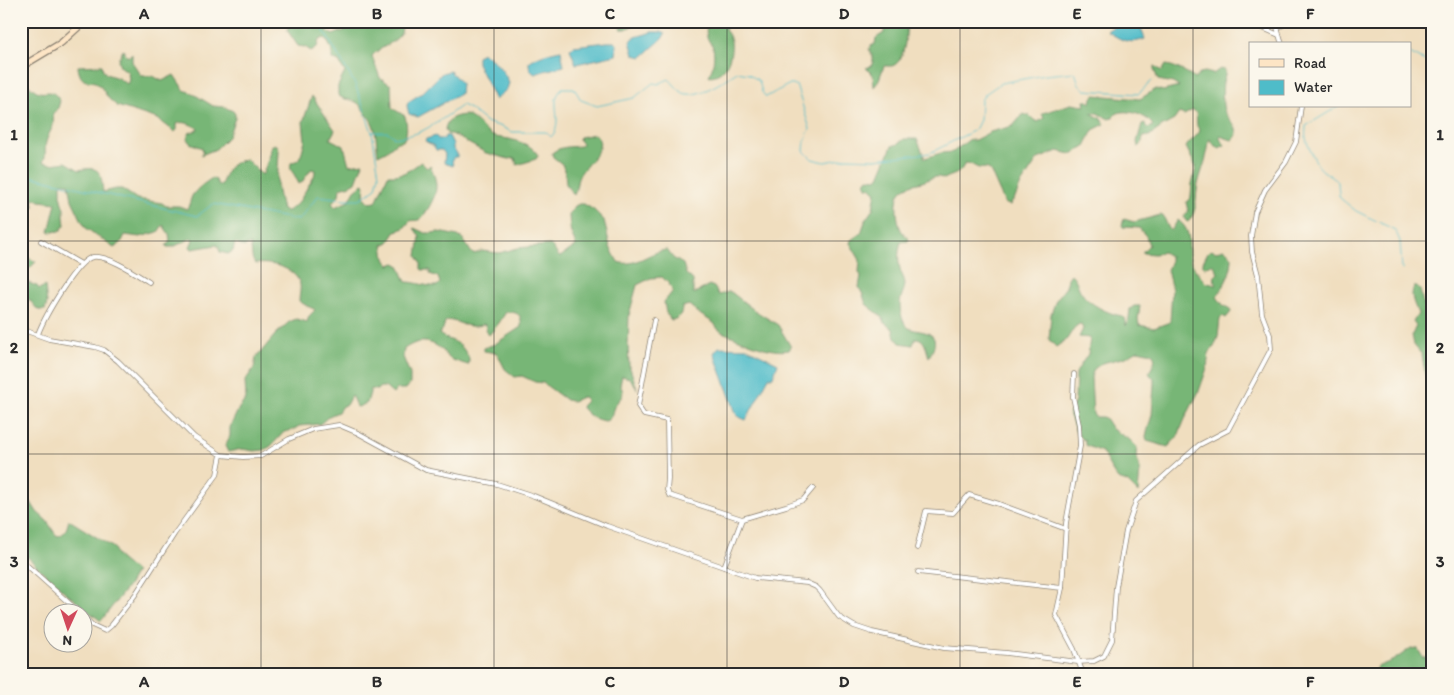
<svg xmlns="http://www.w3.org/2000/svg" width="1454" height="695" viewBox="0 0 1454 695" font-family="Itim,sans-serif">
<rect width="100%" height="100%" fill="#fbf7ec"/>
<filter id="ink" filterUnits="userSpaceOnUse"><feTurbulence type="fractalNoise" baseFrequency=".02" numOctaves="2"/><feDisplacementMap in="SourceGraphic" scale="10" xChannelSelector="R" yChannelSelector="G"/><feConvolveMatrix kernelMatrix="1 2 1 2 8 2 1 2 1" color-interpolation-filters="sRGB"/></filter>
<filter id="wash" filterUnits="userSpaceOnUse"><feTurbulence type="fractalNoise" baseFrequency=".0096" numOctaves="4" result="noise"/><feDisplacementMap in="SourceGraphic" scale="20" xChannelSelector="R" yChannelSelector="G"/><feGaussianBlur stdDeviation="1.12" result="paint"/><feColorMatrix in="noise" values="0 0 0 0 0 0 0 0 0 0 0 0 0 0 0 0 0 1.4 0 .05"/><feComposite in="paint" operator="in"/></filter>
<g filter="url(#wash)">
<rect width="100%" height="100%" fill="#f0debf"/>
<g fill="#77b676" stroke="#517050">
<path d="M291,21H322L328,32L333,35L348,29L356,28L365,21H398C413,38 379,46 372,56L380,78L391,85L392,108L405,116C407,125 408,133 403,141L397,142L386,151L378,155C375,135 378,127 364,111C362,108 359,103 356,102C350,99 343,100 338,95V86L345,72L339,62L332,59V50L326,39L324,38L319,40L317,47L311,51L305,47L298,46L287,30Z"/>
<polygon points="627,21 641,21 626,29 621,29 619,26 620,24"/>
<path d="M708,21H728L725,30C728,33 730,37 731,41C733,56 726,76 709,76C713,68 715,56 713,48C711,41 712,47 709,41C705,35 706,28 708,21Z"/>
<path d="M885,21H907C906,33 906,62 892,66C891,66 884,66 884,66L878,82L874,87L873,75L866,68L871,66C876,57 871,56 869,49L871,46L875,44L876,38L884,33Z"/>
<path d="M123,50L128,57L132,53V62L142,76H153L162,81L174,75L184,90L192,93L213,106L224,107L233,111L235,114V118L228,137L216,149L201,155L203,151L202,148L190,143L187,139L189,133L197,130L198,128C191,125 184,120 177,124V130L175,132L158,119L117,106L109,99L101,87L95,82C92,81 90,82 87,81C81,81 78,71 78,66L102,65L103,70L106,74L118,78L127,84L129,80L128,72L120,66L118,60Z"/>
<path d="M1166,65C1176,66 1187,73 1195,79L1200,73L1205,72L1213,74L1220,69L1225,70C1226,74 1224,77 1223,82C1222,87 1222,105 1224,110C1226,118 1246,133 1232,140L1220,136V139L1225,145L1219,148L1215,146L1210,139L1209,140C1208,156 1202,169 1198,184C1195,196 1198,212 1188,222L1186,221L1184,217L1188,211L1186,202L1190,199L1191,196L1192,184L1196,167L1186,147C1190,140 1196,138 1200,131L1197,126L1196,113L1193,110L1184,115L1179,113L1174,120L1163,126L1149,136L1143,137L1141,145L1138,147L1137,142L1142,124L1145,123L1146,127L1149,128L1153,126C1148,115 1126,108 1116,114C1114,116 1112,118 1109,119L1097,113H1091L1100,118L1105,124L1093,130L1084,148L1071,154L1058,151L1038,159L1020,186L1016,196L1010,205L1005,204L990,170C985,167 984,169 979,168C974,167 972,163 965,163C959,176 955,173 944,179C935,174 931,179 922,182C914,184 907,185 901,191C894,198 897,222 901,230C903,233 906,236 909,239L908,241L901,242C898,251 898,260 900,269C901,274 905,279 905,284C905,290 900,297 900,303C900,311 902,324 909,328C916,332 931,330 934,339C936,344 932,352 929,357C926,349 925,337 915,338L913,345L900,343L895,337L893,329L886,324L880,315L866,304L863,295L859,287L861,276L859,272L860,260L850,243L851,240L861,233L866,219L873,209L876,192L874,191L870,187H867L865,182L868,178L876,179L879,177L892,146L898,144L904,139H917L925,158L941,153L953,152L970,139L971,140H975L990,132L1013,126L1023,114L1030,116L1034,120L1038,122L1044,118L1042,114L1043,113L1071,104L1085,106L1084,101H1088L1091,103L1092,98L1094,95L1140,99L1156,89L1163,91L1179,87L1173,83L1158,80L1154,69V66L1162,71Z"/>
<path d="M23,78C27,82 30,87 35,90C45,97 51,85 60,101L58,108L53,114C55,129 50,128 46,142C44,149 47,155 43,162L51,164L66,162L79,170C101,165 101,173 103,192L116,189H122L137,199L162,203L166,206H179L187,209C190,205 190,200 192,196C196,189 205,183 212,178L216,180L218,185H221C228,168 228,164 246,159L261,174H263C266,163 271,157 271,146L275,144L278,146L279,151L277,187L282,210L287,211C301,203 301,198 308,186C312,180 315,177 315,170L311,169L302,182L299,184C298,182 297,180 296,178C293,171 289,171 291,163L300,159L305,140L303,122L312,96L335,130L330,139L344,146L349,165L363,163L356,182L351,185L340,188L339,195L332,203L335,207L349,201L355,190L363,184L365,185L364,195L366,200L370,203L376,202L388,175C404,176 409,170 421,162L427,168L430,165C439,185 438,193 426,212C424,215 421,220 418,220C415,221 413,220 410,221L404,228L396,231L389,242L383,245C385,253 383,260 390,265L395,263L399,265L406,282C417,282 426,287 437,286L440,283L438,277L430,274V270H423L421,269V263L417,256L420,237L414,228L425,233H431L439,232L458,236L463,239L471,252L474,254L482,251L499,253L518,248L550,245C556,249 555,254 560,257L576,246L570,229L569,215L575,206L579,204H584L594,210L604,220L610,247L618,262C635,268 650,251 667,250L673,258L683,264L686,274L693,280V293H696L709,285L714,287L719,295L728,292H731L754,310L778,325L791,347L789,350C769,354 741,339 722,332L717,328L714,323L701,315L689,305L682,307C682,314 679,319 671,320L666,313L664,302L673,291L669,284L662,277L651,278L637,285L629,315L628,345L629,365L637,389L630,378L622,376L620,385C627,397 619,397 614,407C611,414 613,417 606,421C595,420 587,415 581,406L586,401L585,397H582L573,401L566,400L543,383L535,382L522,376L515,377L505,369L497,353L484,351V348L495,344L521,327C522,314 518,312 506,312L499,323L489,335L487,333L485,324C467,330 463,322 447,320L445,322L443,329L439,334C451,343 457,338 466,353C469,357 470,360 468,365C465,364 451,360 449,358C446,356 444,351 441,349C429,339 417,340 404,349L403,357L410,374V384L406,389H397L393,394L385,387H380L377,390L371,389L367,403L358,407L356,406L352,397L351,396L346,405L342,406L338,412L329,416L320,424L299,426L293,430L284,432L271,446L264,450L254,451L242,449L228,452L225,446L230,436V427L239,408L246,399L245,381L254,368L256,358L275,335L289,322L296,319L307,322L309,316L315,310L314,309L307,306L299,301C299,296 301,289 300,284C295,267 270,262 255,264C250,256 253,253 250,244C244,248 241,246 235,243L233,251L228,254L220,252L218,246L216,245L192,249L190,247L193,240L192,238L173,247H167L166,246L170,241L169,234L163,225L158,232L140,237L125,235L121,243L114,248L86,228L82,221L72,200L69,183H61V200L64,209V217L65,225L60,231L49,232L56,203L40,201L37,199H33L34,207L26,203L21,209V109L26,106C29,96 22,87 23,78Z"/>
<path d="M465,115C477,118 482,131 493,136C498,138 504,138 509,139C518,141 535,146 538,156L536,159L517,165L515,158L509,159L486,153L452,134H447L445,129C447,118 455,116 465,115Z"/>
<path d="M594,134C611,146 585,164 579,176C576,182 577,189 574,195L566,184L565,172L562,164L553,157L552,153C560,146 571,147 581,146L582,144L579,140L580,137Z"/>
<path d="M1161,215C1166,218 1166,226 1171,231L1178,220C1196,234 1184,248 1192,264C1195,269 1203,280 1207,283L1216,285L1214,277L1218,273L1214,265H1211L1205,267L1203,266V262L1208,252L1210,250L1217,252L1223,249L1227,251L1232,257C1232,272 1225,284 1217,297L1223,305L1230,309L1231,312L1226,318L1223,316L1220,318L1218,337L1214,347L1209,353L1207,368L1199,391L1185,419L1178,436L1168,447L1147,441L1146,436L1152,415L1154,384V379L1149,373C1152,366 1158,360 1152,353L1138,350L1126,357L1102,363L1094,369L1091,377L1093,414L1095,417H1102L1105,418L1112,429L1130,440L1137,447L1136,454L1140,470L1138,493L1127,482L1118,479L1114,474L1102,452L1085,445V440C1075,438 1074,424 1069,414L1075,401L1076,373L1080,366L1088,354L1090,338L1079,337L1083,329L1081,324H1079L1074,328L1067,339L1056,347L1049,340L1051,314L1056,300L1066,287L1068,278L1071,274C1077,279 1077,286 1081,292C1088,304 1109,314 1122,316L1124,318L1126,326L1129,318L1130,309L1134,306H1140L1138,319L1139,325L1154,328L1170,322L1172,290L1167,270L1170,263V256L1163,252L1154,254L1143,253V251L1149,245L1146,236L1139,228L1123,227L1122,225L1124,219L1134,222Z"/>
<polygon points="21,254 36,262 27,271 26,282 37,286 39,289 45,286 47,304 45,310 38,310 26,296 21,296"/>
<path d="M1414,287H1417L1420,290L1423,303L1427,311L1433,328V379L1430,373L1428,379H1426L1422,355L1414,345L1412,335L1416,326L1413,322L1418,314C1415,305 1409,296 1414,287Z"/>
<path d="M21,495L30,501L37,512L47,521L56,535L59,536C66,533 67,527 69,520L114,548L117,556L136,572L128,586L101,621C73,600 45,576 21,550Z"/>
<path d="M1411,648L1418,649L1423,658H1433V674H1414C1404,668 1392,672 1381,674L1376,671L1377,667L1394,660Z"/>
</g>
<g fill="#4fbcc9" stroke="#3d747a">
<path d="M1118,21H1138L1145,39C1129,45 1121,40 1107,31L1117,24Z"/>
<path d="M651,32H663L665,34L662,39L642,57L634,55L630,41C636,35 643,36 651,32Z"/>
<polygon points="607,42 614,42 617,44 616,55 576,64 570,49 574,46"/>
<path d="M561,50L564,66L544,71L535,74C530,71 529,68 529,62C538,55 550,52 561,50Z"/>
<path d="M483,53C494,60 504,70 509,83L507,89L495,100L477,63V56Z"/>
<polygon points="450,71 461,83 460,94 418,117 409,114 407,106 408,102 422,93 442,73"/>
<polygon points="436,136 438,139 444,139 445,136 449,136 453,144 453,149 457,153 457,157 454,157 452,160 453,166 444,163 445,154 442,150 436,150 434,146 425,141 426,139"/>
<polygon points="719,347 747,348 778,363 773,377 769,377 746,420 737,416 714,353"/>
</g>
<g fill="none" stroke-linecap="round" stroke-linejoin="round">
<g stroke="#4fbcc9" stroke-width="1">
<polyline points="1410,53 1420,59 1433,64"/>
<path d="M1339,106L1306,126C1306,130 1305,135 1306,138C1307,145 1317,166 1322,170C1327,174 1333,176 1338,182L1339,195L1340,198L1356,211L1395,230L1400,241L1402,269"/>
<path d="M372,132H388L395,138C404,136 414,135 422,131C436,124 450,114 462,105L470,109L486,122L502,127L512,132H546L551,137C561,127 555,111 556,99C557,95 560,91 562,88H574L581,100L597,106L634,98L653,83L658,84L669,79C673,83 678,90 683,93C698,99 725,80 737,72L749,74L759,81L762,92L766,97L788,85H796L810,129L805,140L804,151L812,159L825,162L847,158L875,159L930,153L975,130L980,120L981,100L985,94L1001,83L1045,75L1075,72L1079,84L1085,90L1138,94L1152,81"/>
<polyline points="21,174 197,216 213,204 299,220 318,196 344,199 360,199 376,188 379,175 372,132 355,84 318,21"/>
</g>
</g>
</g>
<g filter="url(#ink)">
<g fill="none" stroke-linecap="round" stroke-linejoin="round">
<g stroke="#8e8475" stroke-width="5.5">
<g id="street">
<polyline points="1246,21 1279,35"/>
<path d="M1275,21C1278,29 1279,36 1282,44"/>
<polyline points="1278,28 1289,21"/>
<polyline points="21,50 27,64"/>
<polyline points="41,241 81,264"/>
<polyline points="654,320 638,406 644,415 667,420 668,479 667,490 669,495 742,519 724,567"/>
<polyline points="21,329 49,339 95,347 104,350 118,361 194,437 221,455 243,457 261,456 289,439 313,429 339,425 358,433 426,470 497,484 534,496 607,526 755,578 807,583 816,587 820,591 839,617 854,626 872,632 944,648 1007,653 1078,662 1094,661 1104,656 1112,640 1116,587 1126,531 1136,501 1199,445 1228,430 1271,349 1270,335 1262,314 1258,275 1252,252 1251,236 1255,212 1265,190 1286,162 1296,142 1301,106"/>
<path d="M38,334C44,318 77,259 93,257C109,255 136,274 149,282"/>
<polyline points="1074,374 1073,397 1079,425 1080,446 1066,523 1062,588 1056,615 1074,649 1083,674"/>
<polyline points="742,519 786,506 803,500 813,488"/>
<polyline points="917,548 926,511 953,513 969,495 999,504 1066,529"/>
<polyline points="21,560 79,612"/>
<polyline points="918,572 1062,588"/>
<polyline points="82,615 92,625 105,631 111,626 135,595 175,533 217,475 221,455"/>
</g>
</g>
<g stroke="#8e8475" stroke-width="8">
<polyline id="secondary" points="21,67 61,43 85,21"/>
</g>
<use href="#street" stroke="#fff" stroke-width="4"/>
<use href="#secondary" stroke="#fde5c5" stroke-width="5.5"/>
</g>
</g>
<path fill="none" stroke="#2b2b2b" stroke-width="1" stroke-opacity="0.55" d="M261,21V674M494,21V674M727,21V674M960,21V674M1193,21V674M21,241H1433M21,454H1433"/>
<rect width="1454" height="695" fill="none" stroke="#fbf7ec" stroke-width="55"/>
<rect x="1249" y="42" width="162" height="65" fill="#fbf7ec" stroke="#a8a59f"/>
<rect x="1259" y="59" width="25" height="8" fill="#fde5c5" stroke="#a8a59f"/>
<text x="1294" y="68" font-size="15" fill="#2b2b2b">Road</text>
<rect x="1259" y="80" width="25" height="15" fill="#4fbcc9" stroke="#a8a59f"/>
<text x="1294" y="92" font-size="15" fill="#2b2b2b">Water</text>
<g transform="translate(68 628) rotate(183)"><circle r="24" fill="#fbf7ec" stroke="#a8a59f"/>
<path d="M0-4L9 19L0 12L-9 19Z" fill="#d1495b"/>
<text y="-8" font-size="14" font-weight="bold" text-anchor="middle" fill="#2b2b2b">N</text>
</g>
<rect x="28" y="28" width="1398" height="640" fill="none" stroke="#2b2b2b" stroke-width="2"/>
<g font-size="16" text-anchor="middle" font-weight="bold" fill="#2b2b2b">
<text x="144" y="19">A</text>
<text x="377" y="19">B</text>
<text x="610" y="19">C</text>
<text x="844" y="19">D</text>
<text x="1077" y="19">E</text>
<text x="1310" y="19">F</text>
<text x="14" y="140">1</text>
<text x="1440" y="140">1</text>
<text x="14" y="353">2</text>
<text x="1440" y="353">2</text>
<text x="14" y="567">3</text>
<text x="1440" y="567">3</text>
<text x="144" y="687">A</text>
<text x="377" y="687">B</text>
<text x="610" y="687">C</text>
<text x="844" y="687">D</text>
<text x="1077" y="687">E</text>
<text x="1310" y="687">F</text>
</g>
</svg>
